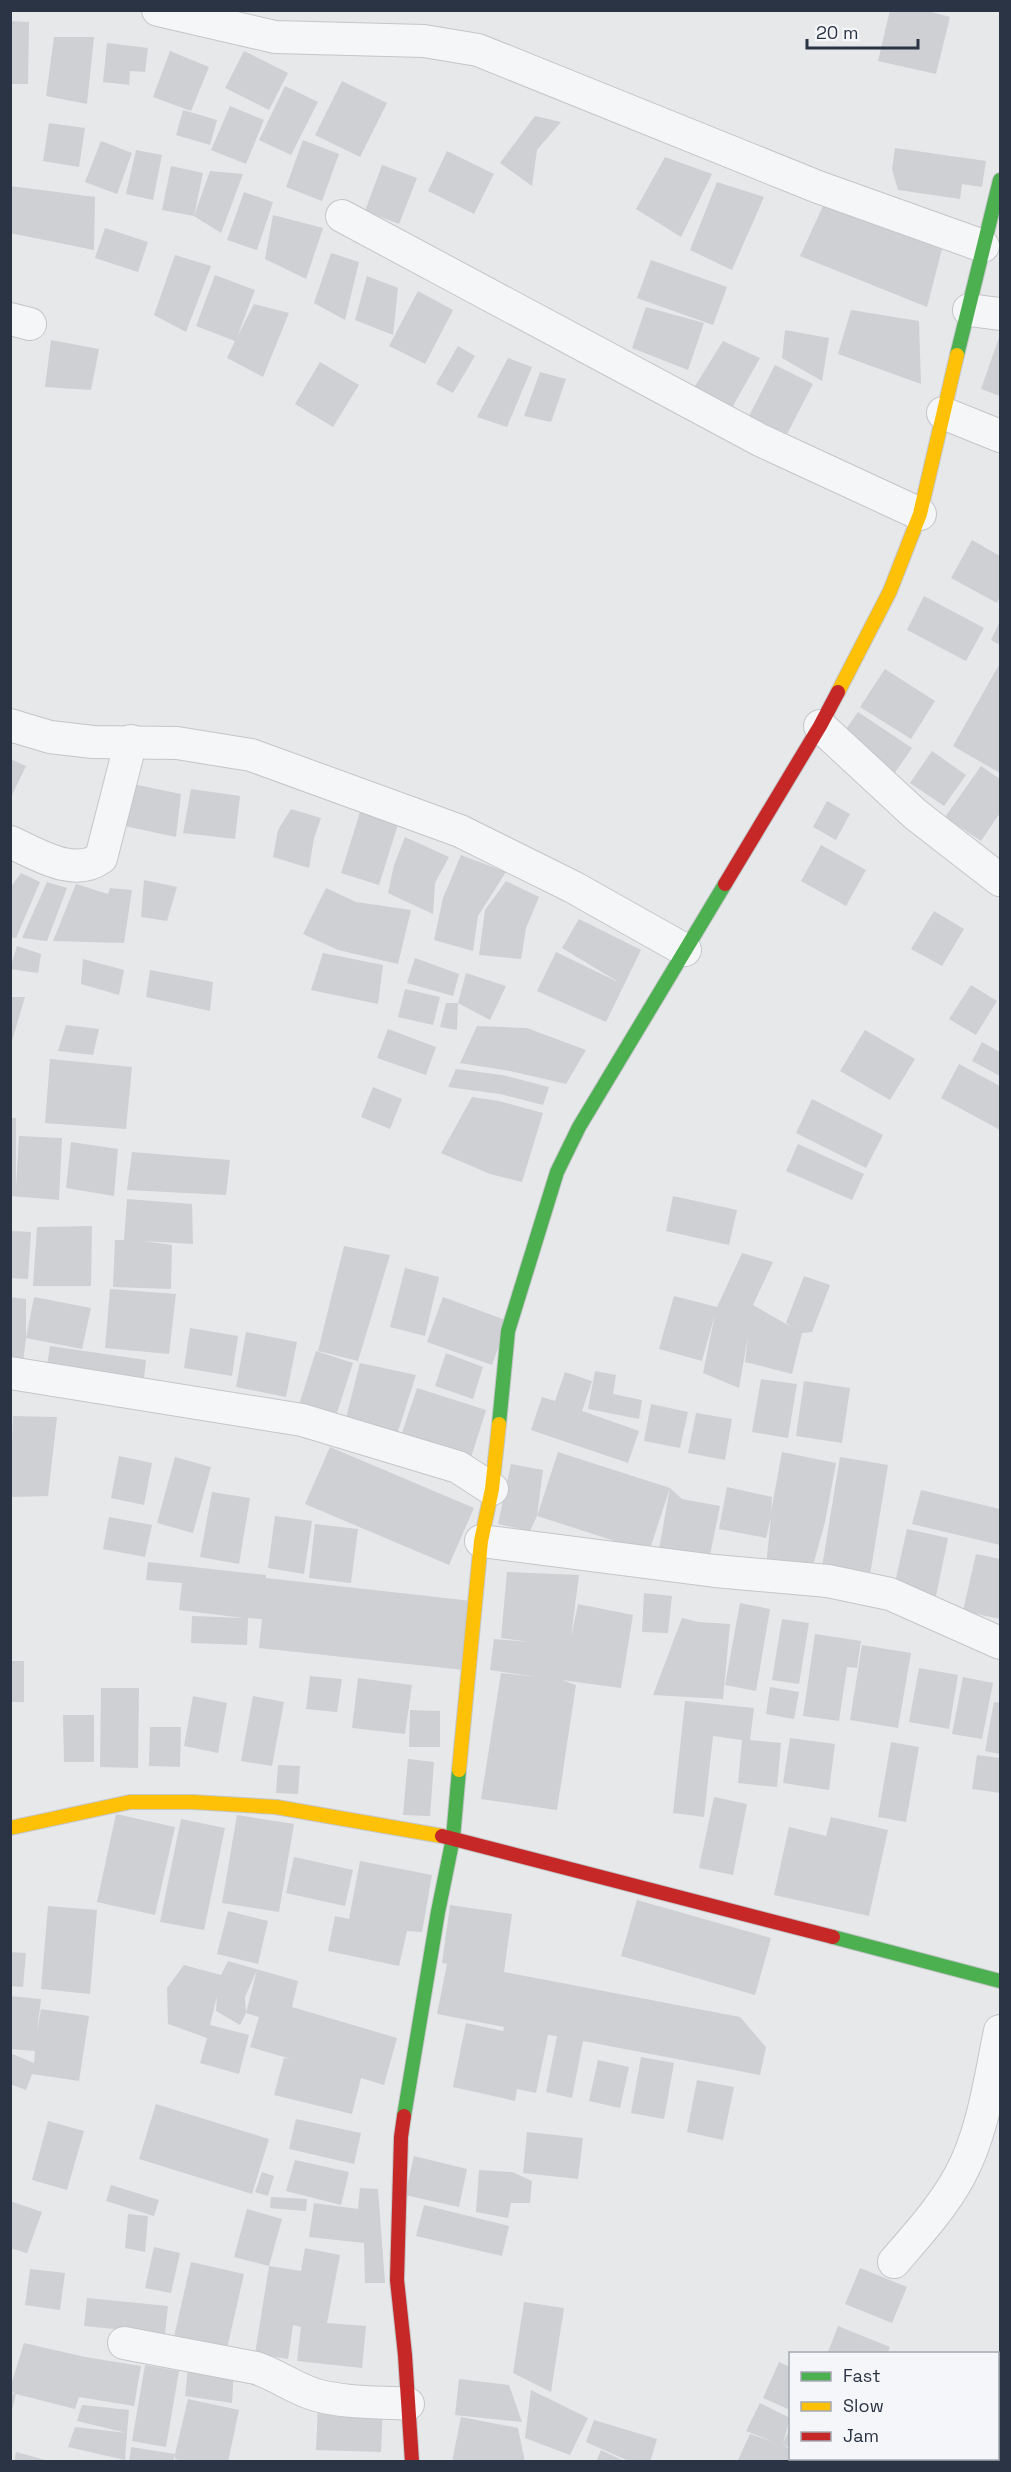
<svg xmlns="http://www.w3.org/2000/svg" width="1011" height="2472" viewBox="0 0 1011 2472" font-family="'Space Grotesk',sans-serif">
<rect width="100%" height="100%" fill="#e6e8ea"/>
<g fill="#ced0d3" fill-rule="evenodd">
<polygon points="890,10 924,10 950,17 936,74 878,61"/>
<polygon points="10,21 29,22 28,84 10,84"/>
<polygon points="54,37 94,37 87,104 46,96"/>
<polygon points="107,43 148,48 145,72 130,71 129,85 103,82"/>
<polygon points="170,51 209,67 191,111 153,97"/>
<polygon points="244,51 288,73 269,110 225,88"/>
<polygon points="342,81 387,103 360,157 315,135"/>
<polygon points="285,86 318,102 291,155 259,140"/>
<polygon points="230,106 264,120 246,164 211,150"/>
<polygon points="183,110 217,120 210,145 176,135"/>
<polygon points="535,116 561,122 537,150 532,186 500,163"/>
<polygon points="49,123 85,128 79,167 43,161"/>
<polygon points="303,140 339,154 322,201 286,187"/>
<polygon points="101,141 132,153 117,194 85,182"/>
<polygon points="895,148 986,161 982,187 962,184 960,199 898,190 892,169"/>
<polygon points="136,150 162,155 153,200 126,194"/>
<polygon points="447,151 494,174 474,214 428,191"/>
<polygon points="665,157 712,174 681,237 636,209"/>
<polygon points="382,165 417,178 399,224 365,211"/>
<polygon points="171,166 203,173 194,216 162,210"/>
<polygon points="210,171 243,174 221,233 194,216"/>
<polygon points="717,182 764,197 732,270 690,250"/>
<polygon points="10,186 95,197 94,250 10,233"/>
<polygon points="244,192 273,202 257,250 227,240"/>
<polygon points="823,206 942,249 927,307 800,256"/>
<polygon points="273,215 323,228 306,279 265,259"/>
<polygon points="105,228 148,242 138,272 95,258"/>
<polygon points="331,253 359,262 345,320 314,303"/>
<polygon points="175,255 211,266 186,332 154,315"/>
<polygon points="651,260 727,287 713,325 637,298"/>
<polygon points="215,275 255,290 237,337 254,304 289,313 263,377 227,358 235,341 196,326"/>
<polygon points="367,276 398,288 393,335 355,320"/>
<polygon points="418,291 453,310 425,364 389,346"/>
<polygon points="646,307 704,323 688,370 632,348"/>
<polygon points="851,310 919,321 921,384 838,354"/>
<polygon points="785,330 829,338 822,381 782,358"/>
<polygon points="1000,335 1000,396 981,389"/>
<polygon points="51,340 99,349 91,390 45,387"/>
<polygon points="723,341 760,358 729,413 695,386"/>
<polygon points="458,346 475,356 453,393 436,384"/>
<polygon points="508,358 532,367 507,427 477,417"/>
<polygon points="320,362 359,385 333,427 295,404"/>
<polygon points="775,365 813,384 787,434 749,416"/>
<polygon points="540,372 566,379 551,422 524,416"/>
<polygon points="972,540 1000,556 1000,596 997,603 951,578"/>
<polygon points="924,596 984,628 966,661 907,630"/>
<polygon points="1000,621 1000,645 991,640"/>
<polygon points="1000,663 1000,773 953,746"/>
<polygon points="885,669 935,701 911,739 860,707"/>
<polygon points="858,712 912,748 894,774 840,738"/>
<polygon points="932,751 966,775 944,806 910,783"/>
<polygon points="10,759 26,766 10,799"/>
<polygon points="981,766 1000,779 1000,813 981,841 945,817"/>
<polygon points="128,783 181,794 176,837 120,825"/>
<polygon points="191,789 240,796 235,839 183,833"/>
<polygon points="827,801 850,814 836,840 813,827"/>
<polygon points="291,809 321,818 314,838 309,868 273,857 278,830"/>
<polygon points="361,809 399,821 379,885 341,873"/>
<polygon points="405,837 449,857 435,883 433,914 388,893 394,865"/>
<polygon points="821,845 866,870 846,906 801,881"/>
<polygon points="461,855 506,872 478,916 473,951 434,940 443,898"/>
<polygon points="21,873 40,882 16,938 10,937 10,888"/>
<polygon points="144,880 177,887 167,921 141,917"/>
<polygon points="506,881 539,897 526,928 521,959 479,955 485,910"/>
<polygon points="47,882 67,888 47,941 22,938"/>
<polygon points="76,884 108,894 110,888 132,890 124,943 53,941"/>
<polygon points="326,888 356,902 411,910 398,964 338,950 303,934"/>
<polygon points="934,911 964,929 942,966 911,949"/>
<polygon points="579,919 641,950 606,1022 537,991 556,952 620,983 562,948"/>
<polygon points="17,946 41,954 38,973 10,969"/>
<polygon points="323,953 383,965 378,1004 311,990"/>
<polygon points="415,958 459,974 453,996 407,983"/>
<polygon points="83,959 124,970 119,995 81,984"/>
<polygon points="150,970 213,982 210,1011 146,997"/>
<polygon points="466,973 506,986 490,1020 458,1003"/>
<polygon points="971,985 997,1001 976,1035 949,1019"/>
<polygon points="405,989 440,997 433,1025 398,1017"/>
<polygon points="10,997 25,997 11,1044 10,1044"/>
<polygon points="446,1003 458,1003 457,1030 440,1027"/>
<polygon points="66,1025 99,1029 93,1055 58,1051"/>
<polygon points="477,1026 527,1028 586,1050 566,1084 510,1071 460,1063"/>
<polygon points="388,1029 436,1047 426,1075 377,1058"/>
<polygon points="865,1030 915,1059 890,1100 840,1071"/>
<polygon points="982,1042 1000,1052 1000,1076 972,1061"/>
<polygon points="50,1059 132,1067 126,1129 45,1123"/>
<polygon points="959,1064 1000,1086 1000,1130 941,1098"/>
<polygon points="456,1069 502,1075 549,1087 543,1105 500,1094 448,1087"/>
<polygon points="373,1087 402,1099 390,1129 361,1117"/>
<polygon points="472,1097 499,1101 543,1113 522,1182 490,1174 441,1153"/>
<polygon points="812,1099 883,1135 866,1168 796,1133"/>
<polygon points="10,1118 16,1118 16,1188 19,1136 62,1138 59,1200 10,1196"/>
<polygon points="71,1142 118,1149 114,1196 66,1188"/>
<polygon points="798,1144 864,1174 852,1200 786,1171"/>
<polygon points="132,1152 230,1160 226,1195 127,1190"/>
<polygon points="673,1196 737,1210 729,1245 666,1231"/>
<polygon points="127,1199 192,1204 193,1244 143,1241 172,1245 171,1289 113,1287 115,1240 124,1240"/>
<polygon points="92,1226 91,1286 33,1286 37,1227"/>
<polygon points="10,1231 31,1232 28,1279 10,1278"/>
<polygon points="344,1246 390,1255 358,1361 318,1351"/>
<polygon points="742,1253 773,1262 753,1305 795,1329 786,1323 804,1276 830,1285 812,1332 802,1333 792,1374 745,1362 748,1336 739,1388 703,1373 715,1314 702,1361 659,1349 674,1296 717,1307"/>
<polygon points="405,1268 439,1277 425,1336 390,1327"/>
<polygon points="110,1289 176,1294 169,1354 105,1348"/>
<polygon points="10,1297 26,1299 26,1338 23,1363 10,1361"/>
<polygon points="34,1297 91,1308 82,1349 26,1338"/>
<polygon points="443,1297 508,1321 492,1365 427,1342"/>
<polygon points="190,1328 238,1336 232,1376 184,1368"/>
<polygon points="246,1332 297,1342 286,1397 236,1387"/>
<polygon points="50,1346 146,1360 143,1387 46,1372"/>
<polygon points="316,1351 353,1363 336,1416 299,1405"/>
<polygon points="446,1353 483,1367 473,1399 435,1386"/>
<polygon points="360,1363 416,1375 395,1441 344,1426"/>
<polygon points="595,1371 616,1375 613,1394 642,1400 639,1419 588,1409"/>
<polygon points="565,1372 592,1381 582,1411 639,1431 628,1463 531,1430 542,1397 555,1401"/>
<polygon points="761,1379 797,1384 788,1438 752,1432"/>
<polygon points="804,1381 850,1388 842,1443 796,1436"/>
<polygon points="417,1388 486,1410 469,1464 399,1442"/>
<polygon points="651,1404 688,1412 680,1448 644,1441"/>
<polygon points="696,1413 732,1419 725,1460 688,1453"/>
<polygon points="13,1416 57,1417 48,1496 10,1497"/>
<polygon points="330,1447 474,1508 449,1565 305,1504"/>
<polygon points="558,1452 670,1488 682,1499 720,1506 708,1565 658,1555 670,1488 649,1552 537,1516 530,1531 498,1524 511,1464 543,1470 537,1516"/>
<polygon points="782,1452 836,1463 825,1522 811,1573 766,1566 771,1517 766,1538 719,1529 727,1487 772,1497 771,1512"/>
<polygon points="119,1456 152,1463 144,1505 111,1498"/>
<polygon points="175,1457 211,1467 193,1533 157,1523"/>
<polygon points="840,1457 888,1465 870,1575 822,1567"/>
<polygon points="921,1490 1000,1509 1000,1545 912,1524"/>
<polygon points="212,1492 250,1498 239,1564 200,1557"/>
<polygon points="275,1516 312,1521 304,1574 268,1568"/>
<polygon points="109,1517 152,1525 145,1557 103,1549"/>
<polygon points="315,1524 358,1529 351,1583 309,1578"/>
<polygon points="907,1529 948,1538 936,1596 894,1587"/>
<polygon points="976,1554 1000,1559 1000,1619 963,1611"/>
<polygon points="148,1562 266,1575 266,1578 472,1601 464,1670 259,1648 262,1619 248,1618 247,1645 191,1643 192,1616 243,1618 179,1610 182,1583 146,1580"/>
<polygon points="507,1572 579,1575 571,1637 578,1604 633,1615 621,1688 562,1680 576,1685 557,1810 481,1799 501,1673 538,1677 490,1670 494,1639 529,1642 501,1638"/>
<polygon points="644,1593 672,1596 668,1633 642,1632"/>
<polygon points="740,1603 770,1609 756,1691 725,1685"/>
<polygon points="682,1618 698,1622 730,1624 723,1699 653,1695"/>
<polygon points="782,1619 809,1623 799,1684 772,1680"/>
<polygon points="815,1634 861,1641 857,1668 847,1667 839,1721 803,1716"/>
<polygon points="862,1645 911,1653 898,1728 850,1720"/>
<rect x="10" y="1661" width="14" height="41"/>
<polygon points="919,1668 958,1675 949,1729 909,1722"/>
<polygon points="310,1676 342,1679 337,1712 306,1709"/>
<polygon points="963,1677 993,1683 982,1739 952,1734"/>
<polygon points="358,1678 412,1685 405,1734 352,1728"/>
<polygon points="770,1687 799,1692 794,1719 766,1714"/>
<polygon points="101,1688 139,1688 138,1768 100,1767"/>
<polygon points="193,1696 227,1703 218,1753 184,1746"/>
<polygon points="253,1696 284,1702 272,1766 241,1761"/>
<polygon points="685,1701 754,1708 750,1740 781,1743 777,1787 738,1783 742,1740 713,1736 704,1817 673,1813"/>
<polygon points="994,1702 1000,1703 1000,1754 985,1751"/>
<polygon points="410,1710 440,1711 440,1747 409,1747"/>
<polygon points="63,1715 94,1715 94,1762 64,1762"/>
<polygon points="150,1727 181,1727 180,1767 149,1766"/>
<polygon points="790,1738 835,1744 829,1790 783,1783"/>
<polygon points="891,1742 919,1747 906,1822 878,1817"/>
<polygon points="977,1755 1000,1758 1000,1793 972,1789"/>
<polygon points="408,1759 434,1762 430,1816 403,1815"/>
<polygon points="278,1765 300,1766 298,1794 276,1793"/>
<polygon points="714,1797 747,1804 733,1875 699,1868"/>
<polygon points="116,1814 175,1827 155,1915 97,1902"/>
<polygon points="237,1815 294,1824 279,1912 222,1903"/>
<polygon points="831,1817 888,1830 869,1916 774,1895 789,1827 826,1836"/>
<polygon points="181,1819 225,1828 204,1930 160,1922"/>
<polygon points="294,1857 353,1870 345,1906 286,1893"/>
<polygon points="360,1861 432,1875 422,1932 407,1931 399,1966 328,1951 335,1916 349,1919"/>
<polygon points="637,1900 771,1938 755,1995 621,1956"/>
<polygon points="450,1905 512,1914 504,1972 740,2017 766,2047 760,2075 583,2041 572,2098 546,2092 557,2036 548,2035 536,2093 517,2089 515,2101 453,2087 466,2023 503,2031 504,2027 437,2014 447,1964 442,1963"/>
<polygon points="48,1906 97,1910 90,1994 41,1989"/>
<polygon points="228,1911 268,1921 258,1964 217,1954"/>
<polygon points="10,1952 26,1953 23,1987 10,1986"/>
<path d="M228,1961L298,1981L292,2007L397,2038L384,2085L361,2078L352,2114L274,2095L284,2058L291,2059L250,2047L259,2017L246,2013L240,2025L216,2011L217,1996L210,2025L249,2035L239,2074L200,2063L207,2038L168,2024L167,1988L184,1965L221,1975ZM257,1970L246,2013L245,1997Z"/>
<polygon points="10,1996 41,1999 37,2032 41,2009 89,2016 79,2081 32,2074 26,2090 10,2084 10,2053 34,2063 35,2051 10,2049"/>
<polygon points="641,2057 674,2063 664,2119 631,2113"/>
<polygon points="598,2060 629,2067 620,2108 589,2101"/>
<polygon points="697,2080 734,2087 723,2140 687,2132"/>
<polygon points="156,2104 269,2139 252,2194 139,2159"/>
<polygon points="296,2119 361,2133 354,2164 289,2149"/>
<polygon points="48,2121 84,2131 67,2190 32,2180"/>
<polygon points="527,2132 583,2138 578,2179 523,2173"/>
<polygon points="414,2156 467,2169 459,2207 405,2195"/>
<polygon points="295,2160 349,2172 341,2205 286,2191"/>
<polygon points="479,2170 512,2172 532,2181 530,2203 511,2203 508,2218 476,2212"/>
<polygon points="262,2172 274,2176 268,2196 255,2192"/>
<polygon points="111,2185 159,2200 154,2216 106,2201"/>
<polygon points="360,2188 378,2189 385,2283 365,2283 364,2243 309,2237 314,2203 358,2209"/>
<polygon points="271,2197 307,2199 306,2211 270,2208"/>
<polygon points="10,2201 42,2212 27,2253 10,2248"/>
<polygon points="424,2205 509,2226 502,2256 416,2236"/>
<polygon points="247,2209 282,2219 269,2266 234,2257"/>
<polygon points="128,2214 148,2216 145,2252 125,2248"/>
<polygon points="154,2247 180,2253 171,2293 145,2288"/>
<polygon points="305,2248 340,2255 327,2323 366,2326 362,2368 297,2361 301,2327 293,2325 288,2359 255,2354 269,2266 301,2271"/>
<polygon points="191,2262 244,2274 226,2353 173,2341"/>
<polygon points="860,2268 907,2287 892,2323 845,2304"/>
<polygon points="30,2269 65,2273 60,2310 25,2305"/>
<polygon points="87,2298 168,2306 165,2334 84,2326"/>
<polygon points="524,2302 564,2308 551,2392 513,2373"/>
<polygon points="838,2326 890,2347 887,2354 828,2352"/>
<polygon points="24,2343 85,2357 141,2366 134,2406 79,2397 75,2409 16,2394 10,2418 10,2393 16,2394 10,2391 10,2388"/>
<polygon points="779,2362 790,2367 790,2410 763,2398"/>
<polygon points="145,2365 179,2371 166,2447 132,2441"/>
<polygon points="188,2368 234,2371 232,2403 185,2396"/>
<polygon points="459,2379 509,2385 522,2422 455,2415"/>
<polygon points="531,2390 588,2418 570,2455 525,2438"/>
<polygon points="188,2399 239,2410 228,2462 187,2462 175,2459 175,2454 173,2462 129,2462 131,2447 175,2454"/>
<polygon points="760,2403 790,2418 783,2444 790,2427 790,2448 783,2444 790,2450 790,2458 803,2458 807,2462 737,2462 750,2434 774,2442 746,2431"/>
<polygon points="82,2405 129,2410 127,2433 125,2460 68,2447 75,2427 127,2433 77,2421"/>
<polygon points="318,2406 383,2408 381,2452 316,2450"/>
<polygon points="461,2417 518,2428 525,2462 452,2462"/>
<polygon points="594,2420 657,2439 650,2462 631,2462 586,2442"/>
<polygon points="601,2450 626,2462 596,2462"/>
<polygon points="16,2452 49,2461 49,2462 14,2462"/>
</g>
<g fill="none" stroke-linecap="round" stroke-linejoin="round">
<g stroke="#c4c6c8" stroke-width="34">
<g id="street">
<polyline points="158,10 275,37 424,41 478,50 818,187 983,246"/>
<polyline points="342,216 760,440 920,514"/>
<polyline points="969,310 1000,314"/>
<polyline points="10,319 30,324"/>
<polyline points="943,413 1000,436"/>
<polyline points="10,725 50,737 93,742 177,743 251,755 460,831 573,887 685,950"/>
<polyline points="820,726 915,814 1000,880"/>
<path d="M10,842C38,854 73,878 101,858L131,741"/>
<polyline points="10,1373 302,1420 458,1467 492,1489"/>
<polyline points="481,1541 715,1571 828,1581 890,1594 1000,1643"/>
<path d="M894,2262C917,2235 942,2208 959,2177C983,2134 990,2079 1000,2031"/>
<path d="M124,2343L256,2368C277,2375 295,2389 316,2395C345,2403 378,2402 408,2404"/>
</g>
</g>
<g stroke="#c4c6c8" stroke-width="16">
<g id="fast">
<polyline points="957,355 1000,180"/>
<polyline points="499,1424 508,1331 557,1172 579,1127 725,884"/>
<polyline points="833,1937 1000,1981"/>
<polyline points="404,2116 438,1912 453,1838 459,1770"/>
</g>
</g>
<g stroke="#c4c6c8" stroke-width="16">
<g id="slow">
<polyline points="838,692 890,591 920,514 957,355"/>
<polyline points="459,1770 481,1541 492,1489 499,1424"/>
<polyline points="10,1828 130,1802 192,1802 276,1807 442,1836"/>
</g>
</g>
<g stroke="#c4c6c8" stroke-width="16">
<g id="jam">
<polyline points="725,884 820,726 838,692"/>
<polyline points="442,1836 833,1937"/>
<polyline points="404,2116 401,2137 397,2280 405,2355 412,2462"/>
</g>
</g>
<use href="#street" stroke="#f5f6f7" stroke-width="32"/>
<use href="#fast" stroke="#4caf50" stroke-width="14"/>
<use href="#slow" stroke="#ffc107" stroke-width="14"/>
<use href="#jam" stroke="#c62828" stroke-width="14"/>
</g>
<rect width="1011" height="2472" fill="none" stroke="#2b3445" stroke-width="24"/>
<rect x="789" y="2352" width="210" height="108" fill="#f4f6f9" stroke="#a4a8b1" stroke-width="1.5"/>
<rect x="801" y="2372" width="30" height="9" fill="#4caf50" stroke="#a4a8b1" stroke-width="1.5"/>
<text x="843" y="2382" font-size="18" fill="#2b3445">Fast</text>
<rect x="801" y="2402" width="30" height="9" fill="#ffc107" stroke="#a4a8b1" stroke-width="1.5"/>
<text x="843" y="2412" font-size="18" fill="#2b3445">Slow</text>
<rect x="801" y="2432" width="30" height="9" fill="#c62828" stroke="#a4a8b1" stroke-width="1.5"/>
<text x="843" y="2442" font-size="18" fill="#2b3445">Jam</text>
<path d="M807 39v9h111v-9" fill="none" stroke="#2b3445" stroke-width="3"/>
<text x="816" y="39" font-size="18" fill="#2b3445" stroke="#f4f6f9" stroke-width="4.5" paint-order="stroke">20 m</text>
</svg>
